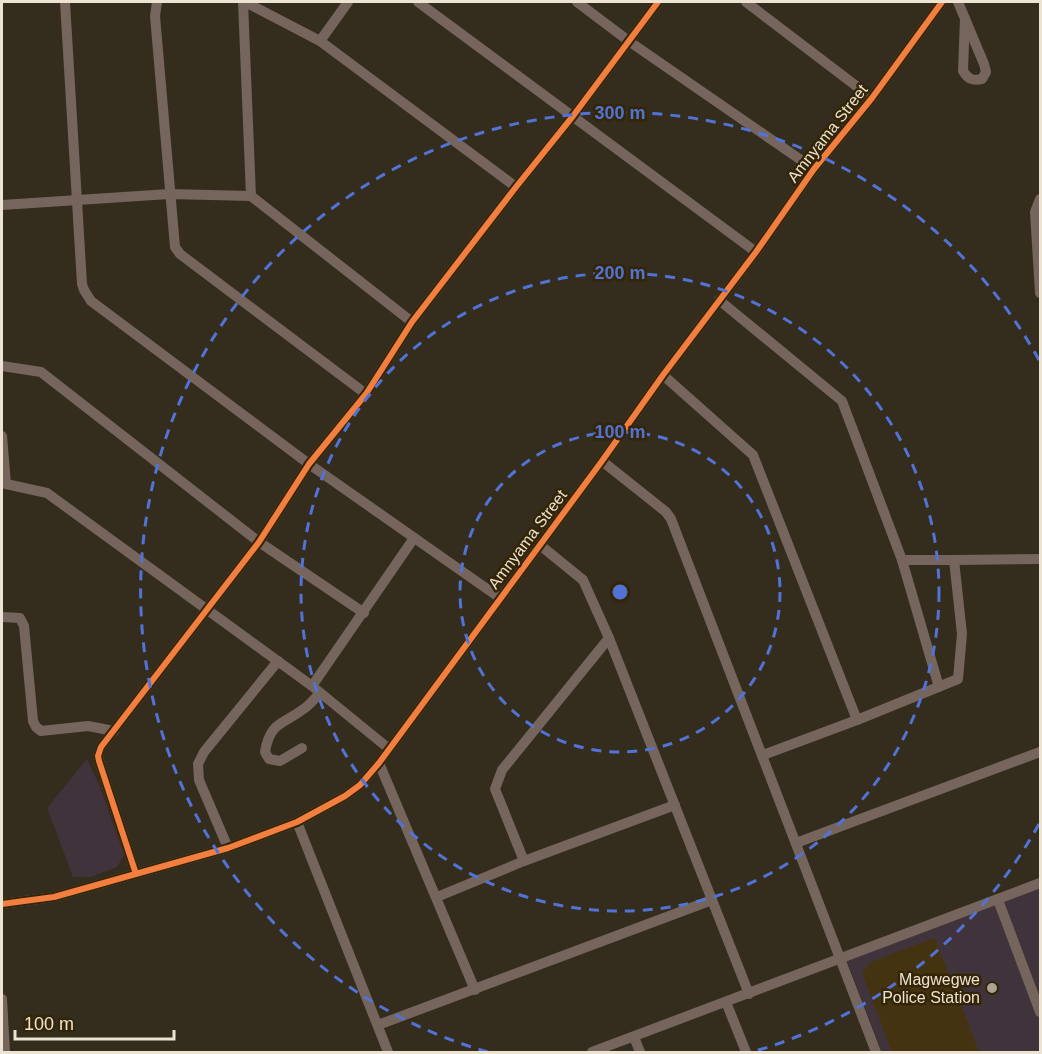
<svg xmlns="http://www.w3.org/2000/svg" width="1042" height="1054" viewBox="0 0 1042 1054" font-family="Arial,sans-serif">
<rect width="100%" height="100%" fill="#342c1c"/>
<g fill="#41333b">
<polygon points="87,759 100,787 124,855 117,867 91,877 73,877 47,808"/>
<polygon points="1040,888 1040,1052 882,1052 847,961"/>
</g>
<polygon fill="#443310" points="935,938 979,1052 892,1052 862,973 871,962"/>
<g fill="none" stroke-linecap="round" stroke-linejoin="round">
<g stroke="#75655d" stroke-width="10">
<polyline points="65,2 82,284 84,290 91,301 309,464 500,598"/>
<polyline points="157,2 155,16 175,247 180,254 366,394"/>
<polyline points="243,2 251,196 412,322"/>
<polyline points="245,2 320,41 516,187"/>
<polyline points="418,2 756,252"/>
<polyline points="577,2 630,42 814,169"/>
<polyline points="746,2 872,98"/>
<path d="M958,2L984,64L986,72L982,79C972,81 968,79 963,71L965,18"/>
<polyline points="320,41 348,2"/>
<polyline points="1040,199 1035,212 1040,293"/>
<polyline points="2,205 169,194 251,196"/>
<polyline points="719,300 842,401 902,560 954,560 962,634 958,679 857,720 763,755"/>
<polyline points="2,366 41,372 259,542 364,613"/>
<polyline points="663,375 753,455 857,720"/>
<polyline points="2,436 6,484 47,493 312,686 388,748"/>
<polyline points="602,461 666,512 671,519 876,1052"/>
<polyline points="540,545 583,580 609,638 749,994"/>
<polyline points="902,560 939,687"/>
<polyline points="954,560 1040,559"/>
<polyline points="2,617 20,618 24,626 33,721 36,727 41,731 88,726 114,731"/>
<polyline points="312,686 414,538"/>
<path d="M302,748L280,761L269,759L265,752C270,722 282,725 302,710C309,706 314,699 320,693"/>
<polyline points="379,763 475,990"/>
<polyline points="297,822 388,1052"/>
<polyline points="796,843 1040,752"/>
<polyline points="228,848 199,780 198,764 204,752 278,661"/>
<polyline points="524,861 495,789 502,770 609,638"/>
<polyline points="136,874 99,761 98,756 101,747 259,542 309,464 366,394 412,322 516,187 573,116 658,2"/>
<polyline points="437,897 524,861 675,805"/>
<polyline points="998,900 1040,1012"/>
<polyline points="2,904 54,897 228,848 297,822 345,796 360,785 379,763 602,461 663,375 756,252 814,169 872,98 942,2"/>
<polyline points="2,999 5,1052"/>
<polyline points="726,1002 746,1052"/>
<polyline points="378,1025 712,900"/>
<polyline points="634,1037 640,1052"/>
<polyline points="592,1052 1040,883"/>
</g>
<g stroke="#342507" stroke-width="10">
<g id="cycleway">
<polyline points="136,874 99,761 98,756 101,747 259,542 309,464 366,394 412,322 516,187 573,116 658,2"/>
<polyline points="2,904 54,897 228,848 297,822 345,796 360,785 379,763 602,461 663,375 756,252 814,169 872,98 942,2"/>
</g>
</g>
<use href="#cycleway" stroke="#f27e40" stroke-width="6"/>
</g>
<g fill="none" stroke="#5173d6" stroke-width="3" stroke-dasharray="10 8">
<circle cx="620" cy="592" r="160"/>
<circle cx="620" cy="592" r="319"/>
<path d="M1039 824A479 479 0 0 1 752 1052M488 1052A479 479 0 1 1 1039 360"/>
</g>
<circle fill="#aca392" stroke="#342507" stroke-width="2" cx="992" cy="988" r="6"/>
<g text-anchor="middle" stroke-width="5" stroke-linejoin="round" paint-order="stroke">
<g font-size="16" fill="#ece3d2" stroke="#342507">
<text transform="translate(827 133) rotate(-52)" y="6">Amnyama Street</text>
<text transform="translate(527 539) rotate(-53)" y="6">Amnyama Street</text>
</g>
<g font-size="16" fill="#ece3d2" stroke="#342507" text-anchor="end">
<text x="980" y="985">Magwegwe<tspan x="980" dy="18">Police Station</tspan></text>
</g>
</g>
<circle cx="620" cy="592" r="9" fill="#5173d6" stroke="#342507" stroke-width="3"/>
<g font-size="18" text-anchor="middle" font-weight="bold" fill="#5173d6" stroke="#342507" stroke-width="5" stroke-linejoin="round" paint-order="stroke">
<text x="620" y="119">300 m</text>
<text x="620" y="279">200 m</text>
<text x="620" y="438">100 m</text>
</g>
<rect width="1042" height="1054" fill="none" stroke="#ece3d2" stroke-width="6"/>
<path d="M15 1030v9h159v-9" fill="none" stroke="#ece3d2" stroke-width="3"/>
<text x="24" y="1030" font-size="18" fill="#ece3d2" stroke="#342507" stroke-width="4.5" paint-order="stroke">100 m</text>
</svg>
